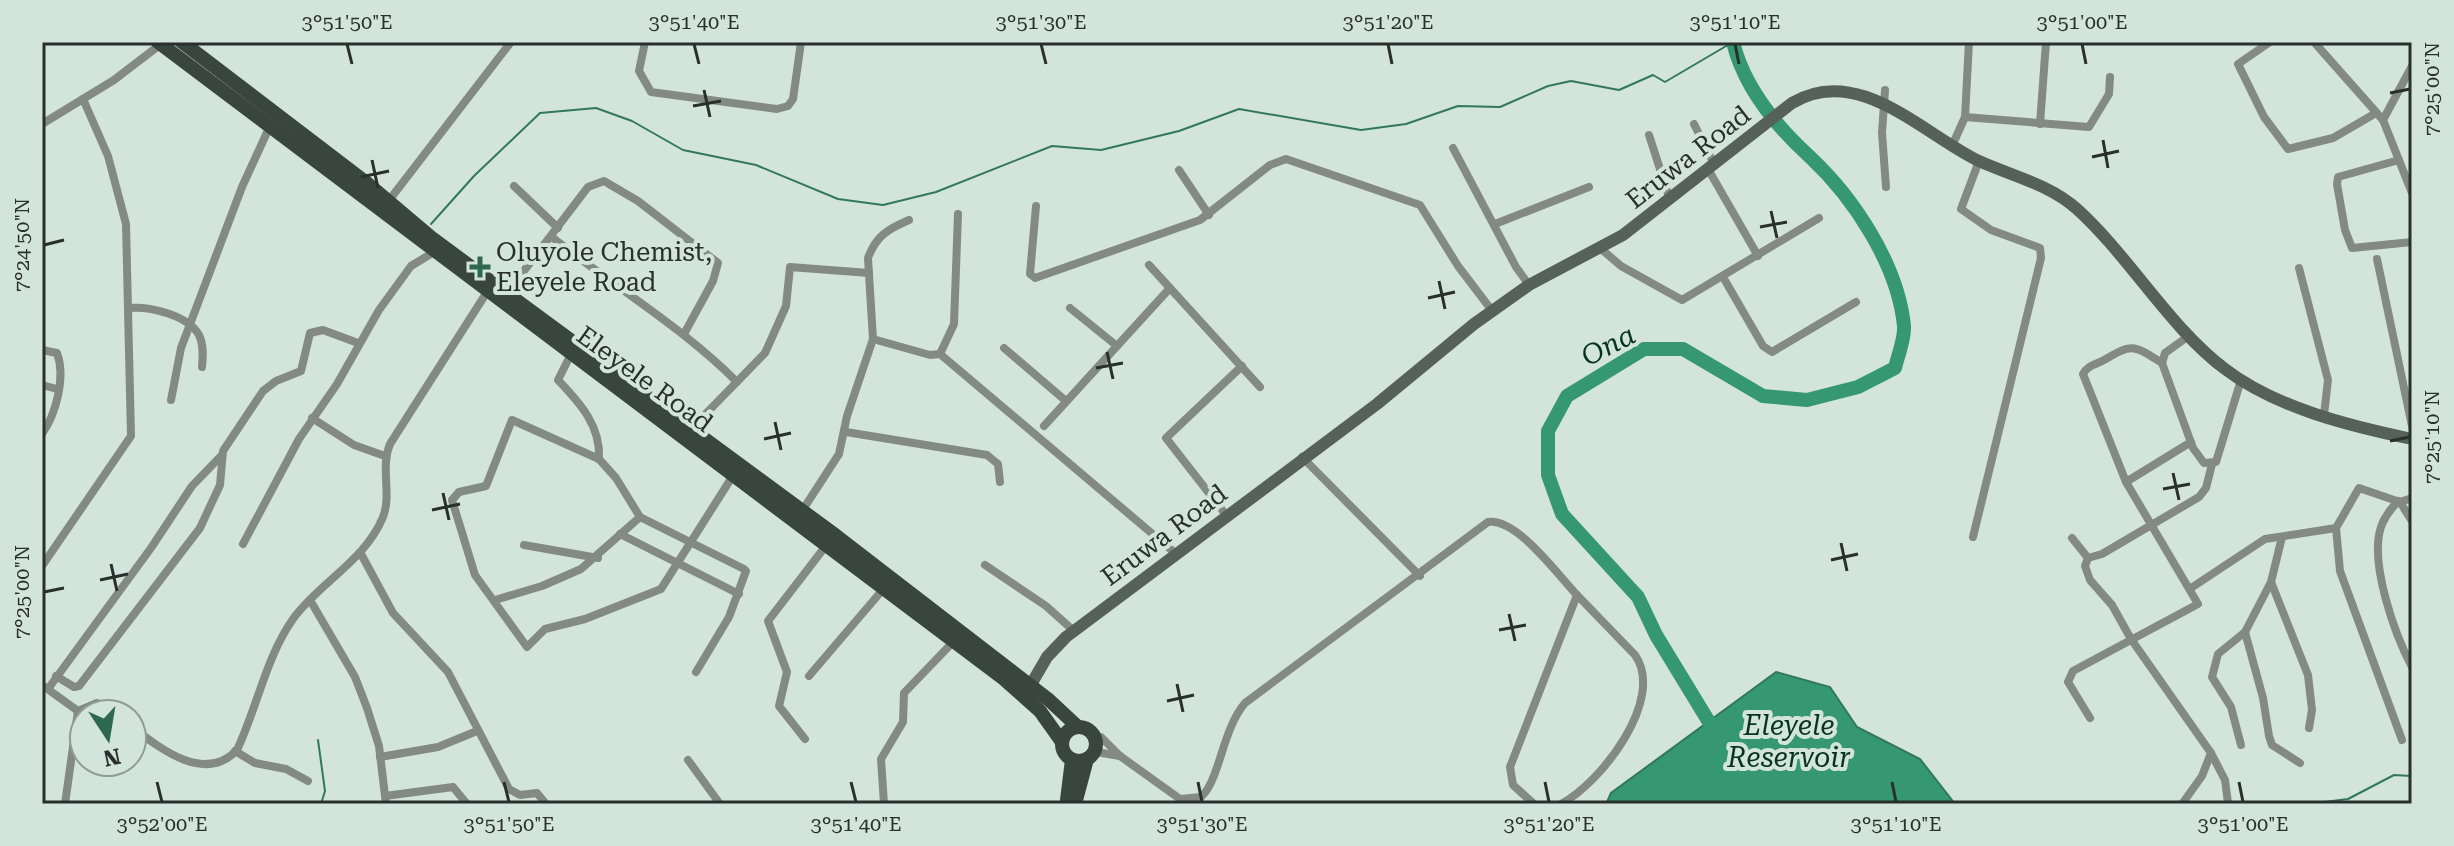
<svg xmlns="http://www.w3.org/2000/svg" width="2454" height="846" viewBox="0 0 2454 846" font-family="'Roboto Serif',serif">
<rect width="100%" height="100%" fill="#d3e4dc"/>
<polygon fill="#359773" stroke="#31785e" stroke-width="2" points="1776,672 1830,687 1857,727 1920,759 1955,804 1606,804 1611,793"/>
<g fill="none" stroke-linecap="round" stroke-linejoin="round">
<g stroke="#31785e" stroke-width="2">
<polyline points="431,224 474,176 540,113 596,108 632,121 683,150 756,165 838,199 883,205 936,192 1052,146 1101,150 1179,131 1239,109 1361,130 1406,124 1458,106 1500,107 1548,86 1571,81 1619,90 1653,75 1665,82 1733,42"/>
<polyline points="318,740 325,791 321,804"/>
<polyline points="2308,804 2348,799 2394,775 2412,776"/>
</g>
<path stroke="#359773" stroke-width="14" d="M1724,730L1709,722L1656,635L1638,597L1562,514L1548,475V431L1567,396L1644,349H1683L1763,396L1807,400L1858,387L1895,368C1898,355 1905,339 1904,326C1898,265 1854,198 1810,157C1777,127 1744,87 1733,42"/>
<g stroke="#838a86" stroke-width="8">
<polyline points="645,42 639,71 651,92 777,109 788,106 793,99 801,42"/>
<polyline points="2270,42 2238,64 2264,117 2288,149 2333,138 2376,113"/>
<polyline points="2314,42 2383,120 2412,193"/>
<polyline points="1885,90 1882,133 1886,187"/>
<polyline points="1965,117 2089,127 2109,94 2110,77"/>
<polyline points="2383,120 2412,66"/>
<polyline points="42,124 114,80 161,44"/>
<polyline points="1694,124 1714,164"/>
<polyline points="2040,124 2046,42"/>
<polyline points="1649,135 1670,200"/>
<polyline points="1952,146 1965,117 1969,42"/>
<polyline points="1453,148 1516,267 1529,285"/>
<polyline points="2399,160 2338,177 2337,184 2345,230 2352,248 2412,242"/>
<polyline points="1708,169 1758,256"/>
<polyline points="1179,170 1209,215"/>
<polyline points="514,186 558,228"/>
<polyline points="387,203 511,42"/>
<polyline points="1036,206 1030,274 1035,278 1200,220 1270,165 1286,159 1420,205 1458,266 1493,312"/>
<polyline points="1495,224 1589,187"/>
<path d="M552,237C614,287 681,326 737,382"/>
<polyline points="1600,248 1621,266 1682,300 1819,218"/>
<polyline points="2377,259 2412,426"/>
<polyline points="1149,265 1260,387"/>
<polyline points="2299,268 2328,380 2324,415"/>
<polyline points="1723,277 1763,346 1772,352 1856,302"/>
<polyline points="507,293 588,187 604,181 638,201 718,263 713,281 684,334"/>
<path d="M129,308C149,306 188,315 199,335C204,345 203,357 202,367"/>
<polyline points="1070,308 1117,346"/>
<polyline points="2190,335 2165,353 2162,363 2193,448 2204,463 2216,462 2241,380"/>
<polyline points="873,339 930,355 940,354 1175,553"/>
<polyline points="1004,348 1066,401"/>
<path d="M42,350L57,353C66,377 56,414 42,434"/>
<path d="M571,354L558,380C580,403 601,426 599,459"/>
<polyline points="940,354 954,324 958,214"/>
<polyline points="42,385 57,389"/>
<polyline points="171,400 181,348 242,187 269,128"/>
<polyline points="312,418 354,445 385,456"/>
<polyline points="1044,426 1170,288"/>
<polyline points="690,430 765,353 786,306 790,267 869,273"/>
<polyline points="846,432 987,455 998,464 1000,482"/>
<polyline points="1302,457 1420,576"/>
<polyline points="2126,482 2191,442"/>
<path d="M2398,501C2391,509 2384,517 2381,527C2369,563 2395,635 2412,667"/>
<polyline points="2400,502 2412,521"/>
<path d="M802,511L839,454L847,416L873,339L868,258C876,236 888,229 909,220"/>
<polyline points="1226,515 1166,438 1242,366"/>
<polyline points="2336,528 2340,571 2402,740"/>
<polyline points="620,534 739,594"/>
<polyline points="1973,537 2041,258 2040,248 1991,230 1961,209 1979,161"/>
<polyline points="2282,537 2271,582 2308,675 2312,710 2309,728"/>
<polyline points="2072,538 2088,558 2102,554 2199,497 2206,488 2212,464"/>
<polyline points="243,544 299,439 337,384 379,310 411,266 434,252"/>
<polyline points="524,545 598,558"/>
<polyline points="360,552 393,613 448,672 509,789 520,795 537,793 546,804"/>
<polyline points="2088,558 2085,566 2090,580 2112,605 2131,639 2211,753 2202,776 2182,804"/>
<polyline points="985,565 1046,606 1075,632"/>
<polyline points="42,566 131,436 126,224 108,156 83,99"/>
<polyline points="2271,582 2245,632 2263,698 2269,736 2272,745 2300,763"/>
<polyline points="2191,588 2265,539 2336,528 2359,488 2400,502 2412,498"/>
<polyline points="310,600 355,677 367,708 379,746 386,804"/>
<polyline points="495,600 542,586 581,569 640,517"/>
<polyline points="696,672 729,617 746,571 744,569 640,517 616,478 599,459 512,420 486,486 459,492 452,500 475,575 527,647 545,629 585,619 661,589 734,474"/>
<polyline points="56,676 74,687 79,686 200,528 220,485 223,451 263,391 276,381 301,371 310,333 323,330 358,343"/>
<polyline points="809,676 885,587"/>
<polyline points="42,685 78,711 97,703 113,714"/>
<polyline points="48,689 151,548 192,486 221,456"/>
<path d="M2090,718L2068,682L2073,671L2198,604L2126,482L2083,374C2088,365 2095,365 2104,360C2133,343 2133,345 2162,363"/>
<path d="M132,727C161,749 205,784 237,750C257,708 266,657 293,619C319,583 365,561 383,517C392,494 380,468 390,444L487,292"/>
<polyline points="805,739 779,706 787,672 768,621 828,543"/>
<path d="M1096,740L1101,737L1120,756L1180,799L1201,797C1220,780 1222,730 1245,703L1488,522C1517,518 1557,574 1577,595"/>
<polyline points="2241,745 2231,707 2212,677 2218,654 2245,632"/>
<polyline points="235,751 255,763 286,769 308,781"/>
<polyline points="2211,753 2225,780 2228,803"/>
<polyline points="380,757 438,747 477,731"/>
<polyline points="1091,757 1096,752 1120,756"/>
<polyline points="688,760 720,804"/>
<polyline points="385,796 453,787 467,804"/>
<polyline points="65,804 78,711"/>
<polyline points="884,804 881,759 903,722 904,693 954,641"/>
<path d="M1534,804L1513,785L1510,767L1577,595L1635,655C1666,699 1601,783 1561,804"/>
</g>
<path stroke="#57615c" stroke-width="12" d="M1029,688L1047,657L1066,637L1377,404L1474,324L1529,285L1623,235L1792,103C1858,63 1923,134 1979,161C2012,176 2049,184 2077,209C2129,256 2170,328 2225,369C2276,408 2350,426 2412,439"/>
<g stroke="#39453f" stroke-width="14">
<polyline points="158,42 1004,679 1040,711 1062,742"/>
<polyline points="182,42 368,184 433,239 835,535 1049,700 1078,727"/>
<circle cx="1079" cy="744" r="17"/>
<polyline points="1067,800 1072,760"/>
<polyline points="1075,804 1087,759"/>
</g>
</g>
<path fill="none" stroke="#292f2c" stroke-width="3" d="M347,44L352,64M694,44L699,64M1041,44L1046,64M1388,44L1392,64M1735,44L1739,64M2082,44L2086,64M704,90L710,117M2390,93L2410,89M693,106L721,101M2103,140L2108,168M2092,157L2119,151M372,160L378,188M361,177L389,171M1771,211L1777,238M1760,227L1787,222M44,245L64,240M1439,281L1445,309M1428,298L1455,292M1107,352L1113,379M1096,368L1123,363M775,422L781,450M764,439L791,433M2390,441L2410,437M2173,473L2179,500M2163,489L2190,484M443,493L449,520M432,510L460,504M1841,543L1847,571M1831,560L1858,554M111,564L117,591M100,580L128,574M44,592L64,588M1509,614L1515,641M1499,630L1526,625M1177,684L1183,712M1167,701L1194,695M157,782L162,802M504,782L509,802M851,782L856,802M1198,782L1202,802M1545,782L1549,802M1892,782L1896,802M2239,782L2243,802"/>
<path fill="#2e6851" stroke="#d3e4dc" stroke-width="3" d="M476 255h8v8h8v8h-8v8h-8v-8h-8v-8h8z"/>
<g text-anchor="middle" stroke-width="8" stroke-linejoin="round" paint-order="stroke">
<g font-size="26" fill="#292f2c" stroke="#d3e4dc">
<text transform="translate(1688 157) rotate(-38)" y="9">Eruwa Road</text>
<text transform="translate(645 379) rotate(36)" y="9">Eleyele Road</text>
<text transform="translate(1164 535) rotate(-37)" y="9">Eruwa Road</text>
</g>
<g font-size="26" fill="#292f2c" stroke="#d3e4dc" text-anchor="start">
<text x="496" y="261">Oluyole Chemist,<tspan x="496" dy="30">Eleyele Road</tspan></text>
</g>
<g font-size="28" font-style="italic" fill="#063323" stroke="#d3e4dc">
<text transform="translate(1608 345) rotate(-27)" y="10">Ona</text>
<text x="1789" y="735">Eleyele<tspan x="1789" dy="32">Reservoir</tspan></text>
</g>
</g>
<rect width="2454" height="846" fill="none" stroke="#d3e4dc" stroke-width="88"/>
<g transform="translate(108 738) rotate(168)"><circle r="38" fill="#d3e4dc" stroke="#8f9c96" stroke-width="2"/>
<path d="M0-6L14 30L0 20L-14 30Z" fill="#2e6851"/>
<text y="-12" font-size="22" font-weight="bold" text-anchor="middle" fill="#292f2c">N</text>
</g>
<rect x="44" y="44" width="2366" height="758" fill="none" stroke="#292f2c" stroke-width="3"/>
<g font-size="20" text-anchor="middle" fill="#292f2c">
<text x="347" y="29">3°51'50"E</text>
<text x="694" y="29">3°51'40"E</text>
<text x="1041" y="29">3°51'30"E</text>
<text x="1388" y="29">3°51'20"E</text>
<text x="1735" y="29">3°51'10"E</text>
<text x="2082" y="29">3°51'00"E</text>
<text transform="translate(2432 89) rotate(-90)" y="7">7°25'00"N</text>
<text transform="translate(22 245) rotate(-90)" y="7">7°24'50"N</text>
<text transform="translate(2432 437) rotate(-90)" y="7">7°25'10"N</text>
<text transform="translate(22 592) rotate(-90)" y="7">7°25'00"N</text>
<text x="162" y="831">3°52'00"E</text>
<text x="509" y="831">3°51'50"E</text>
<text x="856" y="831">3°51'40"E</text>
<text x="1202" y="831">3°51'30"E</text>
<text x="1549" y="831">3°51'20"E</text>
<text x="1896" y="831">3°51'10"E</text>
<text x="2243" y="831">3°51'00"E</text>
</g>
</svg>
